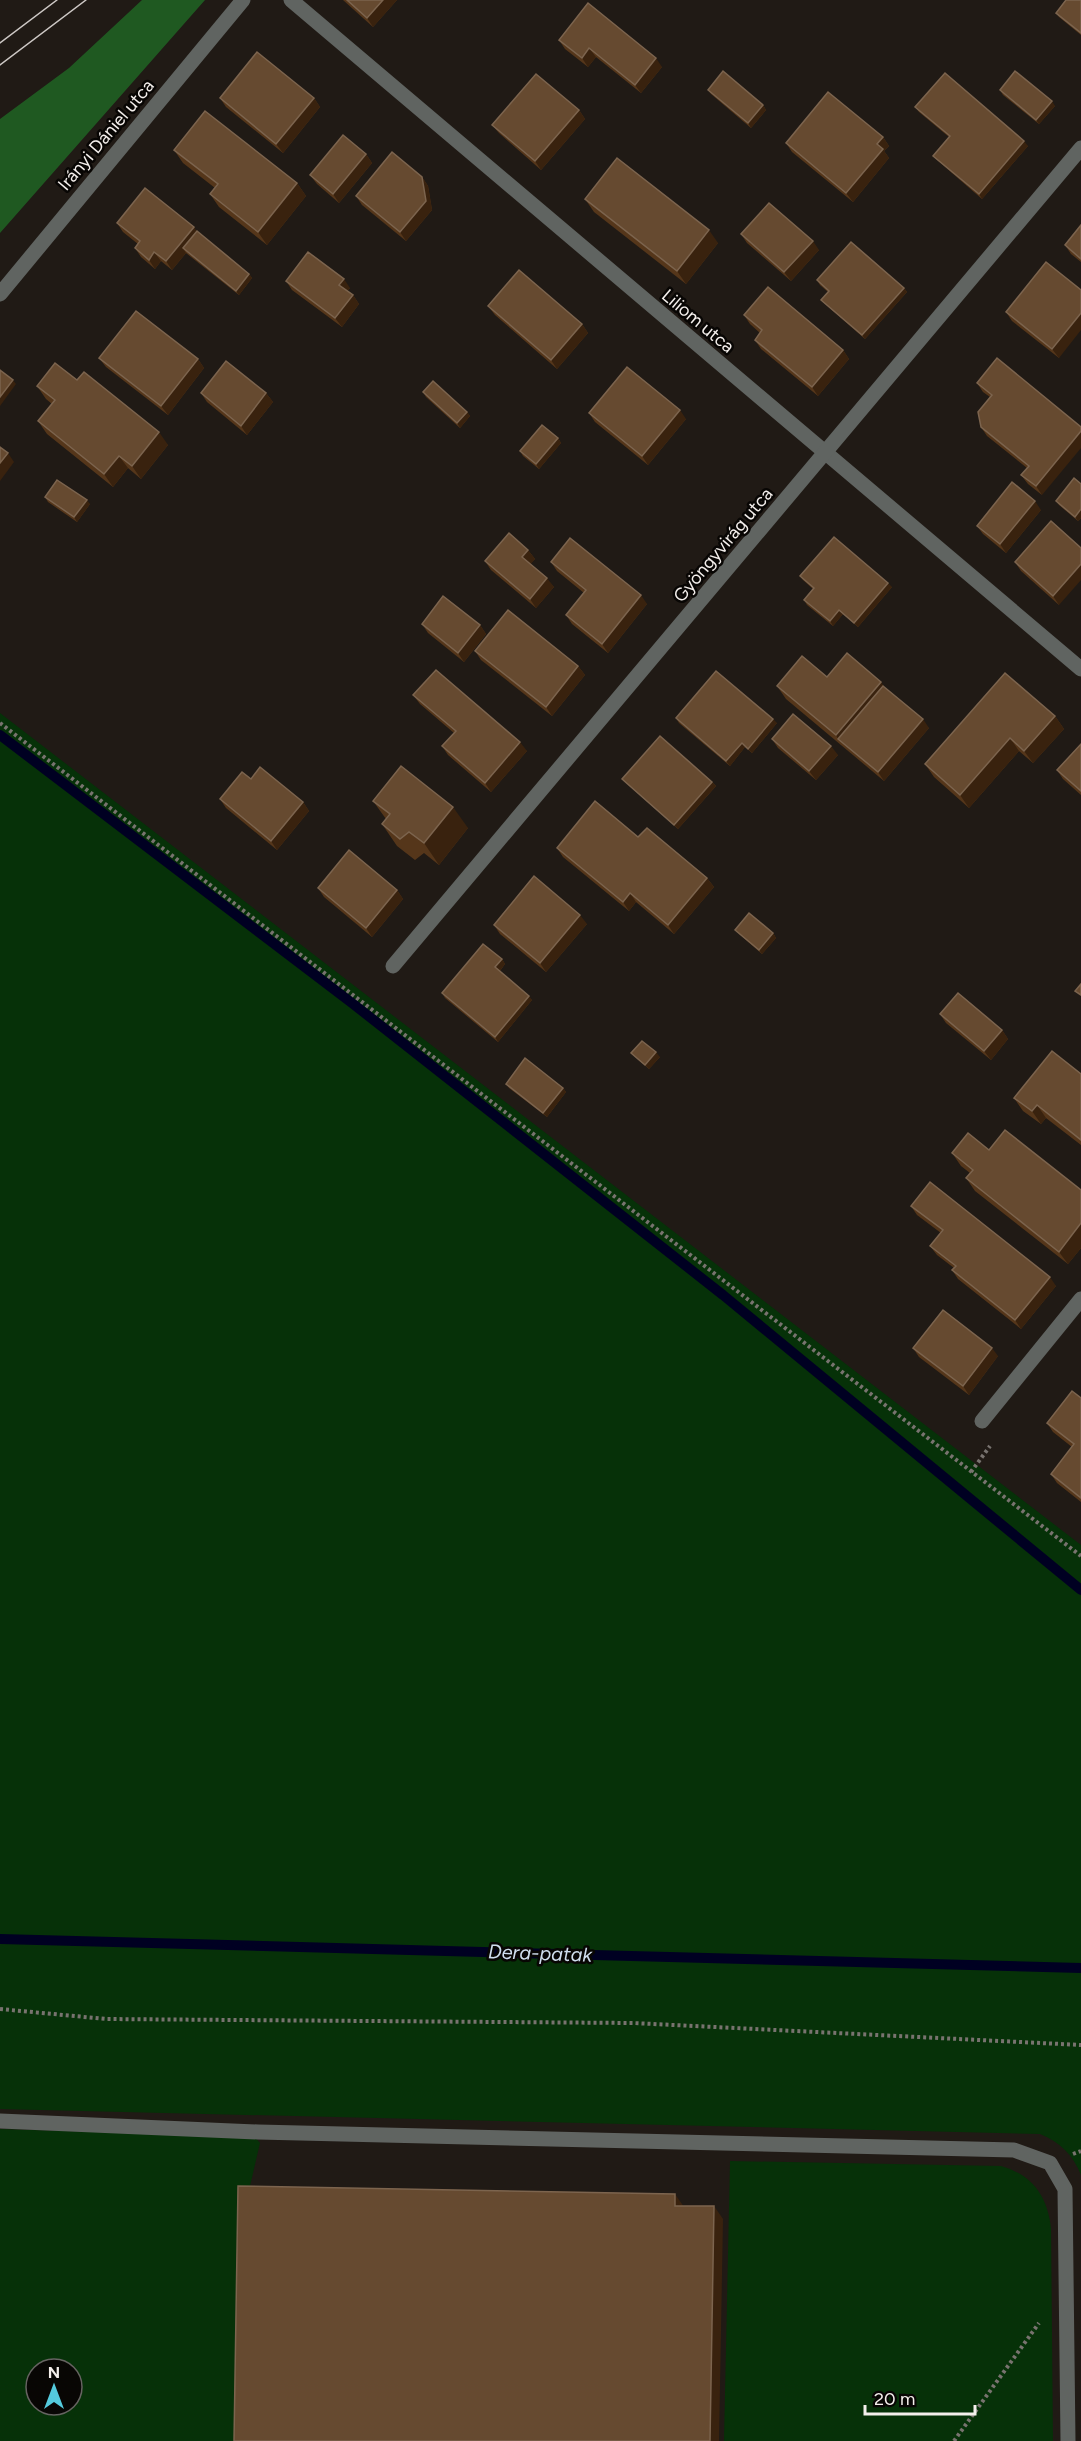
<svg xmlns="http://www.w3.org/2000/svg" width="1081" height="2441" viewBox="0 0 1081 2441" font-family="Figtree,sans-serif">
<rect width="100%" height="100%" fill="#201a15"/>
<g fill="#063108" fill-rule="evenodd">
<path d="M0,713L1081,1545V2175C1073,2155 1060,2142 1040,2134L0,2109Z"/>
<path d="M0,2129L255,2137L260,2143L247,2199L243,2441H0ZM36,2369H72V2405H36Z"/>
<path d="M730,2161L1001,2166C1032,2175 1047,2195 1051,2228L1053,2441H724Z"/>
</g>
<polygon fill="#1f5921" points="142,0 205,0 0,233 0,119 69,68"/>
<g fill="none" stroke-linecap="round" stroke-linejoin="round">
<g stroke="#002" stroke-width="10">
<polyline points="0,735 352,1003 723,1295 1081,1590"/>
<polyline points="0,1939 1081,1968"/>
</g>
<g stroke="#78736f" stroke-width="4" stroke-dasharray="3 3" stroke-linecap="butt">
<polyline points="0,723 1081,1556"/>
<polyline points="971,1472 990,1446"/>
<polyline points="0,2009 106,2019 633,2023 1081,2045"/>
<polyline points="1073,2154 1081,2151"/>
<polyline points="954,2441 1039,2323"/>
</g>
<g stroke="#606461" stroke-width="15">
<polyline points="291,0 1081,669"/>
<polyline points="0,294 243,0"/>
<polyline points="393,966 1081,148"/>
<polyline points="982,1421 1081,1299"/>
<polyline points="0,2121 258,2132 1014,2150 1050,2163 1065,2189 1068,2441"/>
</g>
<g stroke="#cec9c6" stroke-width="1.5">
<polyline points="0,43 57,0"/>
<polyline points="0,65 86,0"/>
</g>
</g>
<g fill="#55361a">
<polygon points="343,0 397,0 373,27"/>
<polygon points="1081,0 1081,35 1059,17 1056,13"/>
<polygon points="559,40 662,67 641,93 596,57 588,67 565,49"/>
<polygon points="708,90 763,105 766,110 751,128 711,94"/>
<polygon points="1000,90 1055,106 1039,124 1003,95"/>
<polygon points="220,98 314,98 320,107 283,153 226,107"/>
<polygon points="915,107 1028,146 982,199 937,160 933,156 949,137 919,112"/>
<polygon points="579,110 585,119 541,170 499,133 492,125"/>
<polygon points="883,137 889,146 884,151 889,158 853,202 792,152 786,143"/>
<polygon points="174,150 297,183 306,196 267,245 219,207 210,194 215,188 183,163"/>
<polygon points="366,154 372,163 339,203 317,184 310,175"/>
<polygon points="422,177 428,186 432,210 406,241 362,205 356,196"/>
<polygon points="585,199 718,243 686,284 594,212"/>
<polygon points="117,223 197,231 249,274 252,278 239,295 186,253 172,270 161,261 155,269 141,257 135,248 138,244 123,232"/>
<polygon points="1081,225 1081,262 1071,254 1065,245"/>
<polygon points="741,234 819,250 791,281 747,243"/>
<polygon points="817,280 904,288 907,292 865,339 825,304 821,300 828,292 820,285"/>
<polygon points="286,281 350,288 347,291 353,295 359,304 342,327 292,290"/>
<polygon points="1081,290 1059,358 1012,321 1006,312"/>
<polygon points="488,306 582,324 588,333 557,369 495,315"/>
<polygon points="744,315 843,350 849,359 818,396 761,349 755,340 760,333 750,324"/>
<polygon points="99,358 198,359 204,368 168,415 106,367"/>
<polygon points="997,358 1042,495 1028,484 1021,475 1027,468 987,436 981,427 990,397 983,392 977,383"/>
<polygon points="77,380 168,445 141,479 128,468 113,487 47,434 38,421 52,404 46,399 37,386"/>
<polygon points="423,392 467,412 470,416 460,428 426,397"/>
<polygon points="201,393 266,393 273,402 247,435 207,402"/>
<polygon points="589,413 686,419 648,465 595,422"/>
<polygon points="558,438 561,443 539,469 523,456 520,451"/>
<polygon points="1081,484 1081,518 1078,521 1059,505 1056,501"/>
<polygon points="45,497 90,504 77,522 48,502"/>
<polygon points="1041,510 1006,553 983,534 977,526"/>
<polygon points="1051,521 1059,605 1021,571 1015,562"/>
<polygon points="528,550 535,559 530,564 554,587 536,608 491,570 485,561"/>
<polygon points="551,562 647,604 608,653 572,624 566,615 584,593 557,571"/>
<polygon points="800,576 892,587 858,627 843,614 833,626 807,605 804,600 813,589 803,580"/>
<polygon points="422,624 480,625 486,634 464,662 428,633"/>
<polygon points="475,651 578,666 585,675 552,716 481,660"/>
<polygon points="827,677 929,728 884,781 786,699 777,686"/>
<polygon points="413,695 527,751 491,792 448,755 442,746 454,733 420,704"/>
<polygon points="1055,716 1064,729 1033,763 1019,751 969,808 934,777 925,764"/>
<polygon points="676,718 777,723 752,753 745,747 730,766 679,723"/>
<polygon points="772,739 838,755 816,780 778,748"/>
<polygon points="1081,744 1081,795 1063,779 1057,770"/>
<polygon points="251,779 303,802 309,811 277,850 226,808 220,799"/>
<polygon points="622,779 712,782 716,786 678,829 626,783"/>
<polygon points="373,801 468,828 439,865 424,853 415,860 397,846 382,824 386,819"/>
<polygon points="638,837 707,878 714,887 674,934 636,902 629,911 563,857 557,848"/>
<polygon points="318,888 397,890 403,899 372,937 324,897"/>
<polygon points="587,924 546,972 500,934 494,925"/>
<polygon points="735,930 773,933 776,938 762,954 739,934"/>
<polygon points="502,959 505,964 500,971 532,1000 498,1042 445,998 442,993"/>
<polygon points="940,1014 1002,1030 1008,1039 991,1060 946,1023"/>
<polygon points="631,1053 660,1057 649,1069 635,1057"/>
<polygon points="1081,1074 1081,1145 1046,1118 1041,1124 1023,1111 1014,1098"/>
<polygon points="506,1084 563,1088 566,1092 547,1117 509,1088"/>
<polygon points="989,1150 1081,1190 1081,1248 1068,1264 975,1191 966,1178 970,1173 961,1166 952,1153"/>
<polygon points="911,1206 1056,1286 1021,1329 958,1279 952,1270 954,1268 937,1255 930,1246 941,1233 917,1215"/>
<polygon points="913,1348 998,1356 969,1395 919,1357"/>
<polygon points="1081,1398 1081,1502 1057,1483 1051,1474 1072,1447 1053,1432 1047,1423"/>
</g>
<g fill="#39220e">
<polygon points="383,0 397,0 373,27 367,18"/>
<polygon points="589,48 596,57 588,67 582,58"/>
<polygon points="656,58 662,67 641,93 635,85"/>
<polygon points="314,98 320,107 283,153 276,144"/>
<polygon points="1052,101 1055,106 1039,124 1036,120"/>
<polygon points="763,105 766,110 751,128 748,123"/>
<polygon points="579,110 585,119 541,170 535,161"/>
<polygon points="883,137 889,146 884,151 889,158 853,202 846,193 877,144"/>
<polygon points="1024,141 1028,146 982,199 979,194"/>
<polygon points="366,154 372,163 339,203 333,194"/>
<polygon points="422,177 428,186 432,210 406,241 400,232"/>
<polygon points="297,183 306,196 267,245 258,232"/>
<polygon points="194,227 200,236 183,248 186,253 172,270 166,261"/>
<polygon points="709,230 718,243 686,284 677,271"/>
<polygon points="813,241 819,250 791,281 784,272"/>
<polygon points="154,252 161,261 155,269 149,260"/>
<polygon points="249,274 252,278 239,295 236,291"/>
<polygon points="344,279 350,288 345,294 339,285"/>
<polygon points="904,288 907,292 865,339 862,335"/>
<polygon points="353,295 359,304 342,327 335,318"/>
<polygon points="1081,313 1081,330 1059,358 1052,349"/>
<polygon points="582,324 588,333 557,369 551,360"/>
<polygon points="843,350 849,359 818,396 812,387"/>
<polygon points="198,359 204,368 168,415 161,406"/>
<polygon points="13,380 16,384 0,406 0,397"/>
<polygon points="266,393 273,402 247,435 241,426"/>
<polygon points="680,410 686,419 648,465 642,456"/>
<polygon points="467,412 470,416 460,428 457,423"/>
<polygon points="1081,431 1081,448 1042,495 1036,486"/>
<polygon points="159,432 168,445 141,479 132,466"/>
<polygon points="558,438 561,443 539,469 536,464"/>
<polygon points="8,453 14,462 0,481 0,463"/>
<polygon points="119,456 128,468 113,487 104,474"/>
<polygon points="87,500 90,504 77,522 74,517"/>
<polygon points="1035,501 1041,510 1006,553 1000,544"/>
<polygon points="1081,509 1081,518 1078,521 1075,517"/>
<polygon points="528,550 535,559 529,566 522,557"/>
<polygon points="1081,564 1081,580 1059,605 1053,596"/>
<polygon points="547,578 554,587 536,608 530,599"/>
<polygon points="888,583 892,587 858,627 854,623"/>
<polygon points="641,595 647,604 608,653 602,644"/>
<polygon points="839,610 843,614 833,626 830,621"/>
<polygon points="480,625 486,634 464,662 458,653"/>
<polygon points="578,666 585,675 552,716 546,707"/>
<polygon points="881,682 890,695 838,739 836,735"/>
<polygon points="1055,716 1064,729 1033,763 1024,751"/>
<polygon points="773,719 777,723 752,753 748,749"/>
<polygon points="923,719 929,728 884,781 878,772"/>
<polygon points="1010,738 1019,751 969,808 960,795"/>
<polygon points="520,742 527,751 491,792 485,783"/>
<polygon points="742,743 745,747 730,766 726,761"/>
<polygon points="831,746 838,755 816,780 809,771"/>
<polygon points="712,782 716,786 678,829 674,825"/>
<polygon points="303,802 309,811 277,850 271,841"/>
<polygon points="453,807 468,828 439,865 424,843"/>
<polygon points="707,878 714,887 674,934 668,925"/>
<polygon points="397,890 403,899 372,937 366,928"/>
<polygon points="630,893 636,902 629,911 623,902"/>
<polygon points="580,915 587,924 546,972 540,963"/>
<polygon points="773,933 776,938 762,954 759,950"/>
<polygon points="502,959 505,964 499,972 495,967"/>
<polygon points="529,996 532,1000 498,1042 495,1037"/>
<polygon points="1002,1030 1008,1039 991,1060 984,1051"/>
<polygon points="656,1052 660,1057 649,1069 645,1065"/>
<polygon points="563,1088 566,1092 547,1117 543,1113"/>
<polygon points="1037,1105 1046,1118 1041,1124 1032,1111"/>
<polygon points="1081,1223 1081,1248 1068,1264 1059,1252"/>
<polygon points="1050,1277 1056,1286 1021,1329 1015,1320"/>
<polygon points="992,1348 998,1356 969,1395 963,1386"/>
<polygon points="675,2194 684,2207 675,2206"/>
<polygon points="714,2206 723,2219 719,2441 710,2441"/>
</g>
<g fill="#664a30" stroke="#7c644e" stroke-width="1.5">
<polygon points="347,0 383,0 367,18"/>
<polygon points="1066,0 1081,0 1081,33 1056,13"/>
<polygon points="588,3 656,58 635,85 589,48 582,58 559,40"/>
<polygon points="257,52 314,98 276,144 220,98"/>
<polygon points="723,71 763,105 748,123 708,90"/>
<polygon points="1015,71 1052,101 1036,120 1000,90"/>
<polygon points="945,73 1024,141 979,194 933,156 950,136 915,107"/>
<polygon points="536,74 579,110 535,161 492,125"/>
<polygon points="828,92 883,137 877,144 883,149 846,193 786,143"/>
<polygon points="205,111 297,183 258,232 210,194 218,184 174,150"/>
<polygon points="343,135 366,154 333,194 310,175"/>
<polygon points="392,152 422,177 426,201 400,232 356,196"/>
<polygon points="617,158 709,230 677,271 585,199"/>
<polygon points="145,188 194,227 166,261 154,252 149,260 135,248 140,241 117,223"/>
<polygon points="769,203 813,241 784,272 741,234"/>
<polygon points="1081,225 1081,259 1065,245"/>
<polygon points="197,231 249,274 236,291 183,248"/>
<polygon points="851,242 904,288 862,335 821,300 829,291 817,280"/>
<polygon points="308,252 344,279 339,285 353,295 335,318 286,281"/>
<polygon points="1046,262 1081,290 1081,313 1052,349 1006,312"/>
<polygon points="519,270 582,324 551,360 488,306"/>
<polygon points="768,287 843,350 812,387 755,340 762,330 744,315"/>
<polygon points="136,311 198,359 161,406 99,358"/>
<polygon points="997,358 1081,427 1081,431 1036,486 1021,475 1029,466 981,427 978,412 992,395 977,383"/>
<polygon points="226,361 266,393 241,426 201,393"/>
<polygon points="55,363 77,380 84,372 159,432 132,466 119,456 104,474 38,421 55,400 37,386"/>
<polygon points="627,367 680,410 642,456 589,413"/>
<polygon points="0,370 13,380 0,397"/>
<polygon points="433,381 467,412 457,423 423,392"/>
<polygon points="542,425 558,438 536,464 520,451"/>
<polygon points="0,447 8,453 0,463"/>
<polygon points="1074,478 1081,484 1081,509 1075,517 1056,501"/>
<polygon points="57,480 87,500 74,517 45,497"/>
<polygon points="1012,482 1035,501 1000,544 977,526"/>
<polygon points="1051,521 1081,548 1081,564 1053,596 1015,562"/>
<polygon points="509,533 528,550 522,557 547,578 530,599 485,561"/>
<polygon points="834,537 888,583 854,623 839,610 830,621 804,600 814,588 800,576"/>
<polygon points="570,538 641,595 602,644 566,615 586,590 551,562"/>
<polygon points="443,596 480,625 458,653 422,624"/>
<polygon points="508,610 578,666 546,707 475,651"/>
<polygon points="847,653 881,682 836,735 777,686 802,656 827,677"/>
<polygon points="436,670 520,742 485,783 442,746 456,731 413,695"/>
<polygon points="716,671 773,719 748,749 742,743 726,761 676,718"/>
<polygon points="1005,673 1055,716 1024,751 1010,738 960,795 925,764"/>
<polygon points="883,686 923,719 878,772 838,739"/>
<polygon points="793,714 831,746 809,771 772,739"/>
<polygon points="660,736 712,782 674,825 622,779"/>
<polygon points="1081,744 1081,791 1057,770"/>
<polygon points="401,766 453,807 424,843 409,832 400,839 382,824 390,814 373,801"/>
<polygon points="260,767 303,802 271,841 220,799 242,772 251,779"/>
<polygon points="595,801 638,837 647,828 707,878 668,925 630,893 623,902 557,848"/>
<polygon points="349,850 397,890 366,928 318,888"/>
<polygon points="534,876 580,915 540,963 494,925"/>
<polygon points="749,913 773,933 759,950 735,930"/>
<polygon points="483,944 502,959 495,967 529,996 495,1037 442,993"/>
<polygon points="1081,984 1081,995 1075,991"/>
<polygon points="958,993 1002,1030 984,1051 940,1014"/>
<polygon points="642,1041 656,1052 645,1065 631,1053"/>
<polygon points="1052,1051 1081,1074 1081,1140 1037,1105 1032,1111 1014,1098"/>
<polygon points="525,1058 563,1088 543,1113 506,1084"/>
<polygon points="1005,1130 1081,1190 1081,1223 1059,1252 966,1178 973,1170 952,1153 968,1133 989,1150"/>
<polygon points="930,1182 1050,1277 1015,1320 952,1270 956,1266 930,1246 943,1230 911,1206"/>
<polygon points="943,1310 992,1348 963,1386 913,1348"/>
<polygon points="1072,1391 1081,1398 1081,1498 1051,1474 1074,1444 1047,1423"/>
<polygon points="238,2186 675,2194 675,2206 714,2206 710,2441 234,2441"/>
</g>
<g text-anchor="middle" stroke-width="5" stroke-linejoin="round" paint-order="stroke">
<g font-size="18" fill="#f4efec" stroke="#080604">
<text transform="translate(106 135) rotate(-50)" y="6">Irányi Dániel utca</text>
<text transform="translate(698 321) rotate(40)" y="6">Liliom utca</text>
<text transform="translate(723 545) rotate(-50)" y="6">Gyöngyvirág utca</text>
</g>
<g font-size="20" font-style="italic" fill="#cfdded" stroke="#080604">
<text transform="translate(540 1953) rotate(2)" y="7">Dera-patak</text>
</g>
</g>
<g transform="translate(54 2387)"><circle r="28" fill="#080604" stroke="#666361" stroke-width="1.5"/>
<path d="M0-4.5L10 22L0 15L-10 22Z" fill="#54cadd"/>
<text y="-9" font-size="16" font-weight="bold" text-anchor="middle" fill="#f4efec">N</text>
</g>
<path d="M865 2405v9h110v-9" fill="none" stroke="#f4efec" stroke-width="3"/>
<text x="874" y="2405" font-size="18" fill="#f4efec" stroke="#080604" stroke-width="4.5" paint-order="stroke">20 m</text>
</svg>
